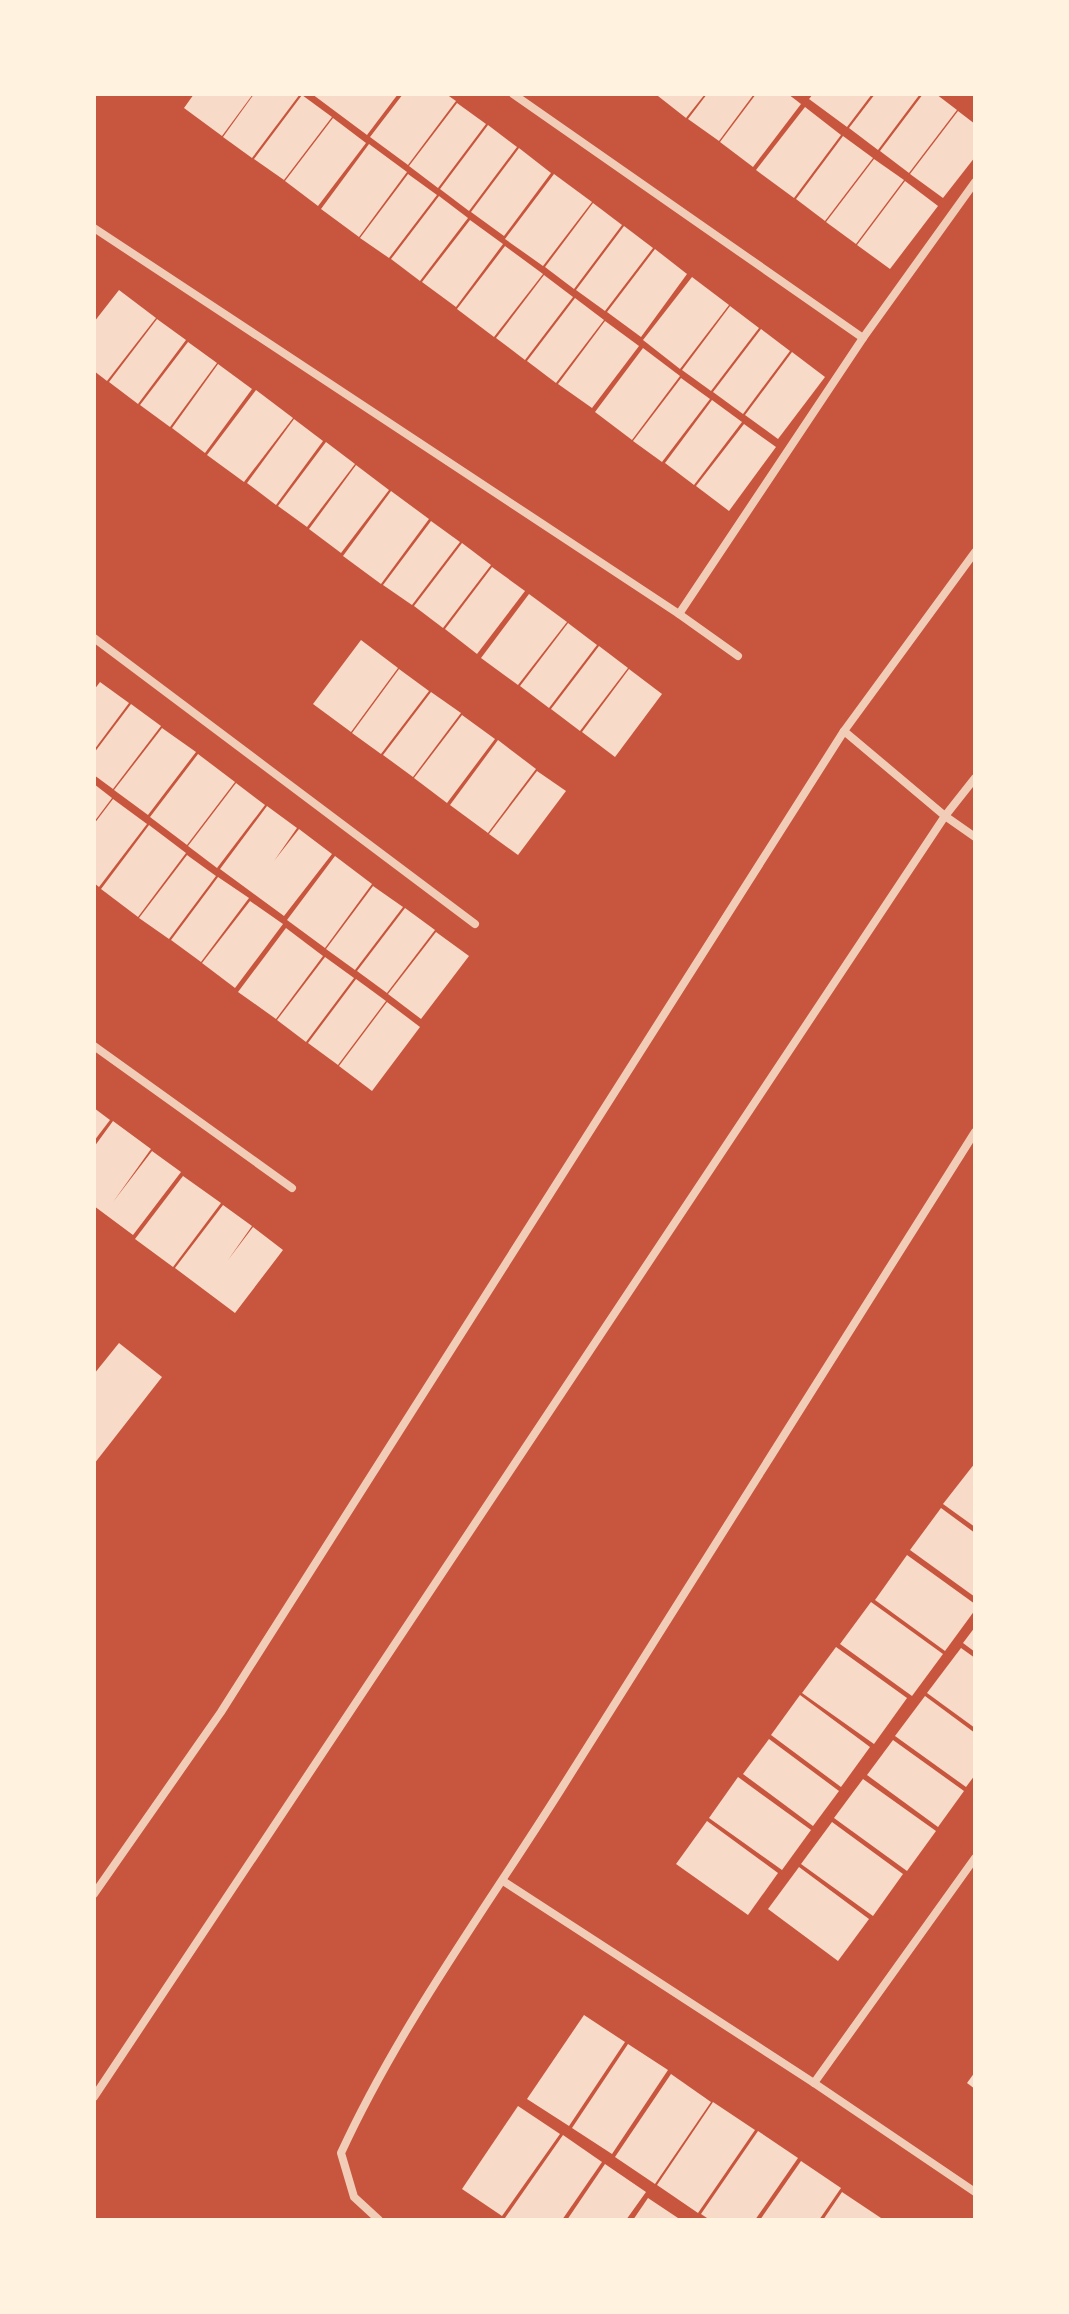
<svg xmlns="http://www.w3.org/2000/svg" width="1069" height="2314" viewBox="0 0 1069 2314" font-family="Figtree,sans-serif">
<rect width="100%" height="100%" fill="#c8553d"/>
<g fill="#f7dbc8">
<polygon points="194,94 253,94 222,136 184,108"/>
<polygon points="254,94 300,94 252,158 223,137"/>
<polygon points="312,94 398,94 367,135"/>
<polygon points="403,94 446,94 456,101 408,165 370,137"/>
<polygon points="660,94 705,94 686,118 658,96"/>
<polygon points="707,94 754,94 719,141 688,119"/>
<polygon points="756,94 788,94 801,104 753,167 720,142"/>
<polygon points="813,94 872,94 847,127 809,99"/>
<polygon points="875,94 920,94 878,150 849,128"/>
<polygon points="923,94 936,94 957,110 909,173 880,151"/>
<polygon points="302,95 332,117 284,180 254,159"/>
<polygon points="457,103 486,124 438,188 409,166"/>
<polygon points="805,107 841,135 794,198 756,170"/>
<polygon points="958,111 975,124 975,157 943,198 910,174"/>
<polygon points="333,118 366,143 318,206 285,181"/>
<polygon points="488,125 517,147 469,211 440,189"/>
<polygon points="843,136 873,158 825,221 796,199"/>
<polygon points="369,144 407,172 359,237 321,209"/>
<polygon points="519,148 551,173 504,236 471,212"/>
<polygon points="874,159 904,180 856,244 826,222"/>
<polygon points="408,174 437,195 389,258 360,238"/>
<polygon points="554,174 592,202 543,266 505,239"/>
<polygon points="905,181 938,206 890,269 857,245"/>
<polygon points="439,196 468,218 420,281 391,259"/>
<polygon points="593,203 622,225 574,289 545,267"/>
<polygon points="470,220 503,244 456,307 422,282"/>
<polygon points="624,226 653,248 605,311 576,290"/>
<polygon points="505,246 543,274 494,337 457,309"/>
<polygon points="655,249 687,274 641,337 607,312"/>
<polygon points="544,275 573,297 525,360 496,338"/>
<polygon points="692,277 729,305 680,369 643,340"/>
<polygon points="119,290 156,318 107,381 94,371 94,322"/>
<polygon points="575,298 604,320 556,383 527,361"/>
<polygon points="730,306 759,328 711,391 682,370"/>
<polygon points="157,319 186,340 138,404 109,382"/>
<polygon points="605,321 639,346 592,408 558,384"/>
<polygon points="761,329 790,351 743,414 713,392"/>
<polygon points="188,342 217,363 170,427 140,405"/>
<polygon points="643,348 680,376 632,440 595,412"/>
<polygon points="792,352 825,377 778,439 745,415"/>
<polygon points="218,364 252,389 205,453 172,428"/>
<polygon points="681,378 710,399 662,462 633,441"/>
<polygon points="256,390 293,418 244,482 207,455"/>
<polygon points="712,400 742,422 694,485 665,463"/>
<polygon points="294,419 323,441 276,505 247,483"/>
<polygon points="744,424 776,447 729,511 696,486"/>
<polygon points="326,442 355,464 307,527 278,506"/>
<polygon points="356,465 389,490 341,553 309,529"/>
<polygon points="391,491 429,519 381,584 343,556"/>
<polygon points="431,521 460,542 412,605 383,585"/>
<polygon points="462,543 491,565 443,628 414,606"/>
<polygon points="492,567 525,591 477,654 445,629"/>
<polygon points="529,594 567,622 518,685 481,658"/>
<polygon points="568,623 597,645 549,708 520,686"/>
<polygon points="361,640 398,668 351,732 313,704"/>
<polygon points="599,646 628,668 580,731 551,709"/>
<polygon points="399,669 429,691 381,754 352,733"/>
<polygon points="629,669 662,694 615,757 582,732"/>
<polygon points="100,682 129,703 94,750 94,690"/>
<polygon points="431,692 461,713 413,777 383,755"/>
<polygon points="131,704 161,726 113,789 94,775 94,753"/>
<polygon points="462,715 495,739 447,803 414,778"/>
<polygon points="162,728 196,752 148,815 114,790"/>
<polygon points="498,740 536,769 488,833 450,805"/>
<polygon points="198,754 235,782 187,845 150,817"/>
<polygon points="537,771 566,791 518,855 489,834"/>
<polygon points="236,783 265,805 217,868 188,846"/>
<polygon points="94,784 112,798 94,822"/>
<polygon points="113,799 147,824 99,887 94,883 94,824"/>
<polygon points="267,806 297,828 274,861 299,829 332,854 284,916 220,869"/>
<polygon points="149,825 186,853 138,917 101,889"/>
<polygon points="187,855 216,876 169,939 139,918"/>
<polygon points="335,856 372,884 325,948 287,920"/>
<polygon points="218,877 249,898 201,962 171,940"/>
<polygon points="373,886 403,907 355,970 326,949"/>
<polygon points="250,901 283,924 235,988 202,963"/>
<polygon points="405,908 435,930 387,993 357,971"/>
<polygon points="286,928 323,956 276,1019 238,992"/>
<polygon points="436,932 469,956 421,1019 388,994"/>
<polygon points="325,957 354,978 306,1042 277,1020"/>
<polygon points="356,979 386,1001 338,1065 308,1043"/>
<polygon points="387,1002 420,1027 372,1091 339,1066"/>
<polygon points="94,1108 110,1120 94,1141"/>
<polygon points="113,1121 151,1149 113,1202 152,1151 181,1172 133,1235 94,1206 94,1147"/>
<polygon points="183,1176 221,1203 173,1267 135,1239"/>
<polygon points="223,1205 252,1226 228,1260 253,1227 283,1250 235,1313 175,1268"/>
<polygon points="119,1343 162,1377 94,1464 94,1374"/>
<polygon points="975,1463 975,1527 943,1504"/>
<polygon points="941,1508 975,1533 975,1597 910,1550"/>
<polygon points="907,1555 975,1604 975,1610 945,1651 875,1600"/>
<polygon points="871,1602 943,1654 912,1696 840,1644"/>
<polygon points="975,1627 975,1652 963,1643"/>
<polygon points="836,1647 907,1698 874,1744 802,1693"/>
<polygon points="961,1648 975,1658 975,1728 927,1693"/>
<polygon points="800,1695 870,1747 841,1787 771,1735"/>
<polygon points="925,1696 975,1733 975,1775 966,1787 895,1736"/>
<polygon points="769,1739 839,1791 813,1826 743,1774"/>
<polygon points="893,1740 964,1791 938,1827 867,1775"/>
<polygon points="738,1777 811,1830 782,1870 709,1818"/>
<polygon points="863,1779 936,1831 907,1871 834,1818"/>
<polygon points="707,1821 778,1873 748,1915 676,1864"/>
<polygon points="832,1822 903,1874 873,1916 801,1864"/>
<polygon points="799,1867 869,1919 838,1961 768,1909"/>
<polygon points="584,2015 625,2042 569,2126 527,2099"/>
<polygon points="628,2044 668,2070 612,2154 572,2128"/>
<polygon points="975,2072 975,2089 967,2083"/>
<polygon points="671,2074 711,2102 655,2184 615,2157"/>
<polygon points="713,2102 755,2130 698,2213 657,2185"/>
<polygon points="518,2106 560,2134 502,2216 462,2189"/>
<polygon points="758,2131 798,2158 755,2220 710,2220 701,2214"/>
<polygon points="563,2135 602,2162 562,2220 505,2218"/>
<polygon points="801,2161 841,2188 819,2220 760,2220"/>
<polygon points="605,2164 646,2192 626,2220 567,2220"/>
<polygon points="842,2192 884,2220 823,2220"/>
<polygon points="648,2198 681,2220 633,2220"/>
</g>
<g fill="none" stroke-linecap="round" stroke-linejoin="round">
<g stroke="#f1ccb7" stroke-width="8">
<polyline points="513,94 863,338"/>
<polyline points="94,228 679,614 738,656"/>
<polyline points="679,614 863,338 975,182"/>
<polyline points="94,638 475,924"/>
<polyline points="844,731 945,816 975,837"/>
<polyline points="94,1046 292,1188"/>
<polyline points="503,1881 814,2083 975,2192"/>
<polyline points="94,1894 221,1712 844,731 975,552"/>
<polyline points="814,2083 975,1858"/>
<polyline points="94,2097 945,816 975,778"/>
<path d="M379,2220L354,2197L341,2153C401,2023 487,1907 563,1786C700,1568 838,1350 975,1132"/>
</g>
</g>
<rect width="1069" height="2314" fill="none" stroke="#fff3e0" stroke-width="192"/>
</svg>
